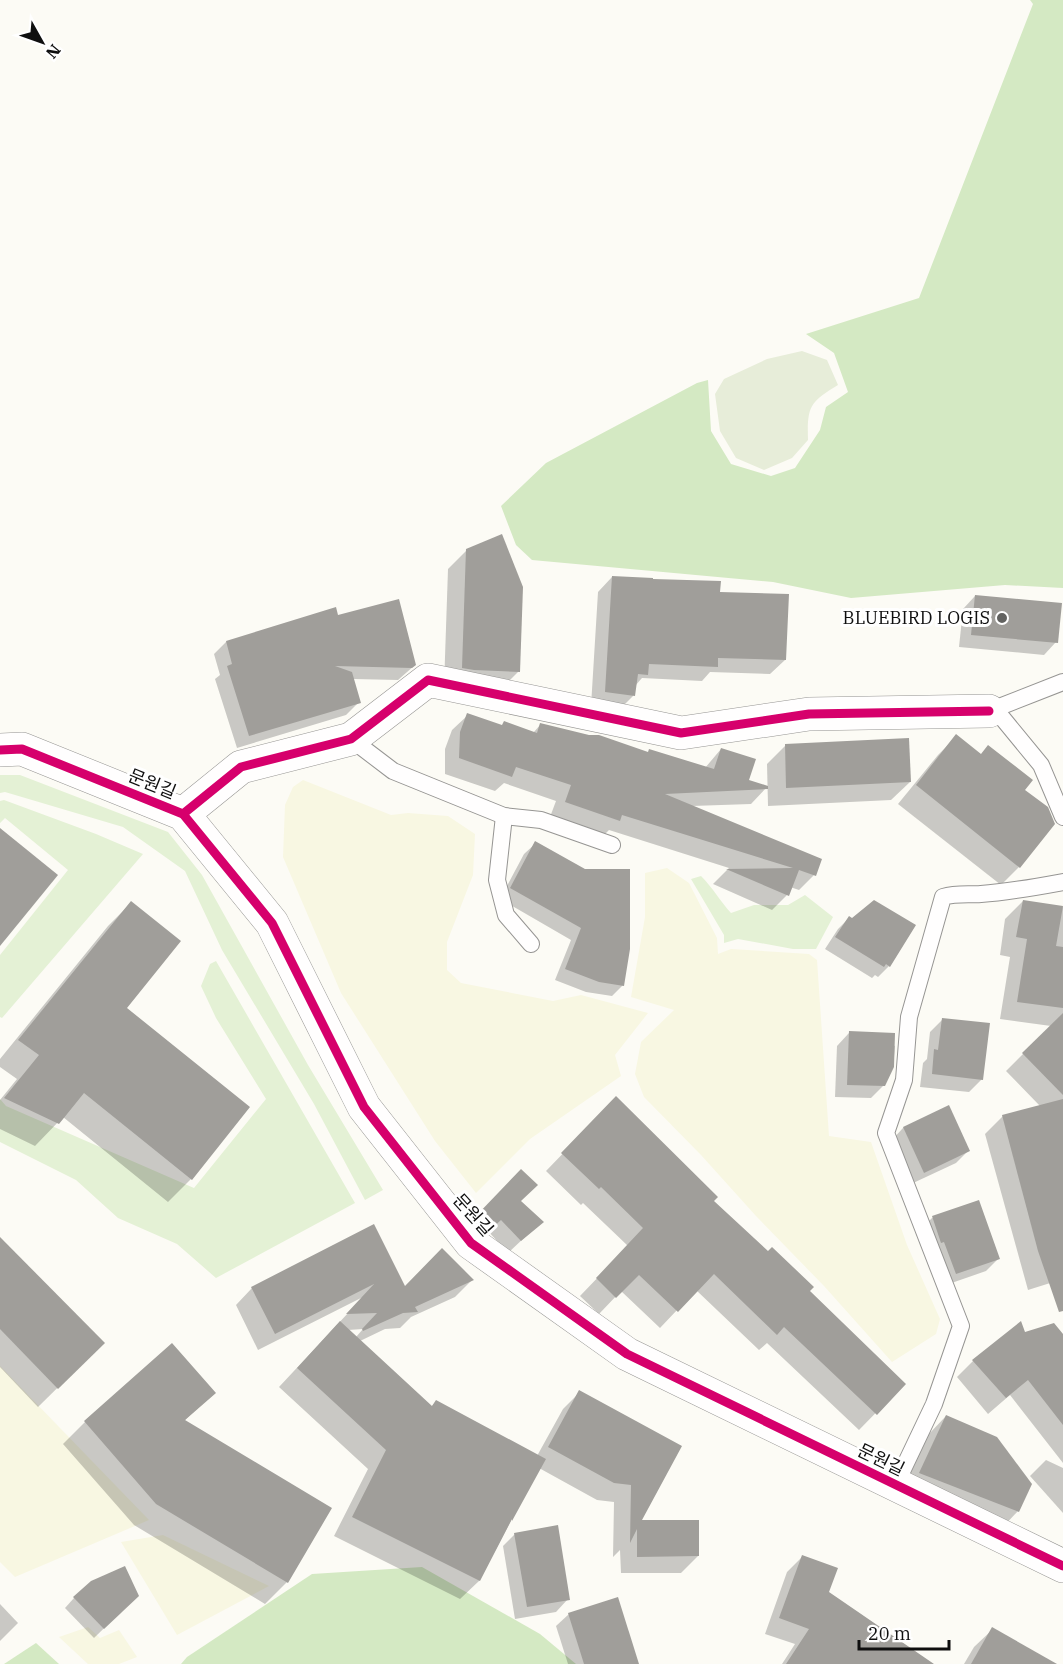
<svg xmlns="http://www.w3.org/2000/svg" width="1063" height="1664" viewBox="0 0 1063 1664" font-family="'IBM Plex Serif','Noto Sans KR',serif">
<rect width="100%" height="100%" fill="#fcfbf5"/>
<g fill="#f8f7e2">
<polygon points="303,780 391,815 408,813 448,816 475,834 473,875 447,942 447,970 461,983 553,1001 581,995 648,1013 615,1055 621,1076 530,1139 476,1193 435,1141 341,993 283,857 285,805 293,787"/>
<polygon points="667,868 689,883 717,938 718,954 731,949 809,954 817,960 829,1136 871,1142 907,1245 940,1319 936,1334 892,1362 824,1286 756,1216 701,1155 644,1097 635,1074 641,1042 674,1010 631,997 645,917 645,873"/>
<polygon points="0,1366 149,1520 15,1577 0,1562"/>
<polygon points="163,1535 269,1586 177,1635 121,1542"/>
<polygon points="88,1627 100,1638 119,1630 137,1657 119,1664 88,1664 59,1637"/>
</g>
<g fill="#e4f1d5">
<polygon points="0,775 20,775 168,832 202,875 308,1065 383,1190 365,1200 314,1104 222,950 185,871 123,827 5,792 0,793"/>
<polygon points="4,800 96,834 143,854 2,1018 0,1017 0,955 68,870 5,818 0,823 0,801"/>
<path d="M701,876C713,888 720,901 731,913L754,905H788L805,895L833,917L816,949H793L738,939L724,943V935L691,879Z"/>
<polygon points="216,961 355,1203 216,1278 177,1244 118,1218 76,1180 0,1142 0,1099 6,1106 194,1188 266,1099 216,1018 201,986 210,964"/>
</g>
<g fill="#d4e9c3">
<polygon points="1030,0 1063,0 1063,588 1005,585 851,598 773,582 532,560 516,545 501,506 546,463 697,383 708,380 711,431 731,464 771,476 795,468 820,430 826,407 848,392 834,353 806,334 919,298 1033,4"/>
<polygon points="422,1567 540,1634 576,1664 181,1664 187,1657 312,1574"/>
<polygon points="36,1643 59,1664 4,1664"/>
</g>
<path fill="#e7edd9" d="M802,351L827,360L838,385C810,402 807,406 808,440L792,458L764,470L736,458L720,431L715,394L724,379L767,359Z"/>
<g fill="#0003" fill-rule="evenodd">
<polygon points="467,550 519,671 500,690 444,686 448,569"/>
<polygon points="612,577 719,593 785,660 770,674 710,672 702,681 642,678 635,686 633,696 619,710 591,706 598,592"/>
<polygon points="975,596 1056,642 1044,655 959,647 963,609"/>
<polygon points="337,617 415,665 398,680 353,679 359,702 346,715 237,748 215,679 220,675 214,654 226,642"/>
<polygon points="468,715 501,726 533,733 541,724 705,768 721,749 748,781 767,787 751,804 692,806 814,875 799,890 790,887 787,895 772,910 713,884 729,868 609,830 603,836 550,817 556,801 504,783 495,791 445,774 445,749 452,730"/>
<polygon points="956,737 1019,867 1001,885 898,804 938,755"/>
<polygon points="786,745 910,782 891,800 768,806 767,764"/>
<polygon points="536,843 623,985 612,996 586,992 555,980 571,940 500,899 524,854"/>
<polygon points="1023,901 1063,907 1063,1279 1028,1290 985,1134 1003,1116 1040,1106 1006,1071 1051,1026 1000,1019 1010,957 1000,955 1005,919"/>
<polygon points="131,903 125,1009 248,1108 191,1179 168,1202 63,1117 35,1146 0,1129 0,1100 17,1079 0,1067 0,1059 108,926"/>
<polygon points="849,918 889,966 878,977 875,975 872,978 825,949 838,929"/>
<polygon points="942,1020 982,1079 969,1092 920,1087 923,1063 927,1059 930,1032"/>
<polygon points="849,1033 895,1046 893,1067 884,1085 871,1098 835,1097 837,1046"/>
<polygon points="948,1107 969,1150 956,1163 911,1184 891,1141 903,1128"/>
<polygon points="600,1115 712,1201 904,1384 859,1430 767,1343 759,1350 696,1290 660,1328 621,1291 599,1314 580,1296 628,1246 583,1203 581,1205 546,1171"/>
<polygon points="521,1171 520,1201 541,1222 508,1253 488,1231 474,1243 463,1231"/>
<polygon points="978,1202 998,1259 986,1271 943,1286 920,1230 932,1218"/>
<path d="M373,1226L404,1288L472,1280L455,1297L411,1317L400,1328L385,1329L360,1341L431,1407L436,1402L537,1456L563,1409L580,1392L680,1447L639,1522L698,1556L681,1573H621L620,1550L613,1557L614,1502L597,1500L539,1468L479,1581L460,1599L334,1536L368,1469L279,1387L363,1297L258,1350L236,1305L252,1288ZM363,1329L356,1337L348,1330Z"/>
<polygon points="0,1238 103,1343 38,1407 0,1367"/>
<polygon points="1024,1333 1063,1336 1063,1463 1010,1395 988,1414 957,1377 973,1361"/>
<polygon points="172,1345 214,1393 184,1421 287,1582 265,1604 134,1525 63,1444 85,1422"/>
<polygon points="946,1416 1018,1511 1000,1530 901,1491 928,1435"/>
<polygon points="1046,1460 1063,1468 1063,1513 1030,1476"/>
<polygon points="515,1534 568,1599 556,1612 515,1619 503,1546"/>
<polygon points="802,1557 827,1592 871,1664 782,1664 795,1644 765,1634 787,1572"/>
<polygon points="137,1596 94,1638 65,1608 74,1598"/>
<polygon points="0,1604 18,1623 0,1641"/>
<polygon points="569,1614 634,1664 568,1664 556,1626"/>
<polygon points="993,1629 1054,1664 964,1664 974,1647"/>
</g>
<g fill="#a09e9a">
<polygon points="502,534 523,587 520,672 474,670 462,668 466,549"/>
<polygon points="612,576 653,578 653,579 721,581 720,592 789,594 786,660 718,658 718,667 649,664 648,675 638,674 635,696 605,692"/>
<polygon points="975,595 1062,603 1058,643 971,635"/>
<polygon points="399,599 416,665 412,668 335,666 352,672 361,703 249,736 227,666 232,664 226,641 336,607 338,615"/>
<polygon points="467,713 502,725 504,721 537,733 540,723 589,735 599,735 648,752 649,749 714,769 721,748 756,759 749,780 768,786 768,789 665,794 822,859 816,876 799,870 789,896 726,869 793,868 622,815 620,821 565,802 571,785 516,767 512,777 459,758 460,732"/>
<polygon points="956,734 981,754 988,745 1033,780 1025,790 1048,807 1055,824 1020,868 916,785"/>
<polygon points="909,738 911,782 786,788 785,744"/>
<polygon points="0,828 58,875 0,946"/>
<polygon points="535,841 585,869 630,869 630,949 624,986 599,982 565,969 581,928 510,888"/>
<polygon points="874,900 916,925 890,967 886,964 884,967 835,937 849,916 852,918"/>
<polygon points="1023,900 1063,906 1056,946 1063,947 1063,1008 1017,1002 1027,939 1016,937"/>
<polygon points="131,901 181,941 127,1008 250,1107 192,1180 84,1093 59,1124 4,1098 39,1055 18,1040"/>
<polygon points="1063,1013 1063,1095 1022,1053"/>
<polygon points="942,1018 990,1023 983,1080 932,1074 934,1049 938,1050"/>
<polygon points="849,1031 895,1033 894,1067 885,1086 847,1085"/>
<polygon points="616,1096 718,1197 714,1201 768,1251 772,1247 814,1287 810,1291 906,1384 877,1415 784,1327 777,1335 714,1274 678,1312 639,1275 616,1298 596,1278 643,1228 601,1187 599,1189 561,1153"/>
<polygon points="1063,1099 1063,1311 1059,1312 1038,1251 1002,1115"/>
<polygon points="949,1105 970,1151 924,1173 903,1127"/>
<polygon points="521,1169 538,1185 521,1201 544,1222 521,1241 501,1220 488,1232 475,1217"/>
<polygon points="979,1200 1000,1259 956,1274 944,1242 941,1243 932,1216"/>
<polygon points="374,1224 405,1286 442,1248 474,1280 415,1307 418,1312 403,1313 363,1331 362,1329 377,1313 346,1314 374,1284 275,1334 251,1287"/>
<polygon points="0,1237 105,1343 58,1389 0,1329"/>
<polygon points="340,1321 432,1406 436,1400 546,1459 512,1521 512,1519 480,1581 352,1517 386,1450 297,1368"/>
<polygon points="1021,1321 1025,1332 1054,1323 1063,1334 1063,1425 1028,1380 1006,1398 972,1360"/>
<polygon points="172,1343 216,1393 185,1420 332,1508 288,1583 156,1504 84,1421"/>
<polygon points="579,1390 682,1446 642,1520 699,1520 699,1556 637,1557 637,1529 630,1543 631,1485 614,1483 548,1447"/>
<polygon points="946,1415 997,1437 1032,1484 1019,1512 919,1473"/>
<polygon points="558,1525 570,1600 527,1607 514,1533"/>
<polygon points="802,1555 838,1568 829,1592 934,1664 786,1664 809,1629 779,1618"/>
<polygon points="125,1566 139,1596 104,1629 73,1597 91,1581"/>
<polygon points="618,1597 639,1664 584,1664 568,1613"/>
<polygon points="992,1627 1057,1664 971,1664"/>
</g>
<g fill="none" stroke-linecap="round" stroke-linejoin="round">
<g stroke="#969593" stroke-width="18">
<g id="service">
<polyline points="995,709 1041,765 1063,817"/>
<polyline points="989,711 1063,682"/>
<polyline points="351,739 393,771 504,816 541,820 612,845"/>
<polyline points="504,816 497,880 506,915 531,944"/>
<path d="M895,1486L934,1404L961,1326L886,1133L904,1080L909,1017L943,897C956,893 968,895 981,894C1009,892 1036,887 1063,882"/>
</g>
</g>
<g stroke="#969593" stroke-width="34">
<polyline id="minor" points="183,814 241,767 351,739 428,680 681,733 809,714 989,711"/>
</g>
<g stroke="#969593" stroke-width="34">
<polyline id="tertiary" points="0,750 22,749 183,814 272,923 364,1107 471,1243 627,1354 1063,1566"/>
</g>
<use href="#service" stroke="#fffefe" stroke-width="16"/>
<use href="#minor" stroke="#fffefe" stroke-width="33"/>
<use href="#tertiary" stroke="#fffefe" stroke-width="33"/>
<g stroke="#fff" stroke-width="13">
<g id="cycleway">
<polyline points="0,750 22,749 183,814 272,923 364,1107 471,1243 627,1354 1063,1566"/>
<polyline points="183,814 241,767 351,739 428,680 681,733 809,714 989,711"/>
</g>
</g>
<use href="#cycleway" stroke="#d6006c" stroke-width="9"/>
</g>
<circle fill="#626260" stroke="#fff" stroke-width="2" cx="1002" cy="618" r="6"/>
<g text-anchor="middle" stroke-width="6" stroke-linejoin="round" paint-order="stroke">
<g font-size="18" fill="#0f0f0f" stroke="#fff" text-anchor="end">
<text x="990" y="624">BLUEBIRD LOGIS</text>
</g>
<g font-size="18" fill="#0f0f0f" stroke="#fff">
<text transform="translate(152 784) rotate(22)" y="6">문원길</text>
<text transform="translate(473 1215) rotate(48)" y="6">문원길</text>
<text transform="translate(881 1460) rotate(26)" y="6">문원길</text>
</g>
</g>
<g transform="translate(42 42) rotate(130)" stroke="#ffffff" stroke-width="4.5" paint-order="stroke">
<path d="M0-4.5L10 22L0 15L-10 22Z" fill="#0f0f0f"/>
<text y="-9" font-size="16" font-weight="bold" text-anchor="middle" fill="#0f0f0f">N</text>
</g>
<path d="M859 1640v9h90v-9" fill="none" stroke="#0f0f0f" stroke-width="3"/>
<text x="868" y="1640" font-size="18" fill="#0f0f0f" stroke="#ffffff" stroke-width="4.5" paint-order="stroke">20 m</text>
</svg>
